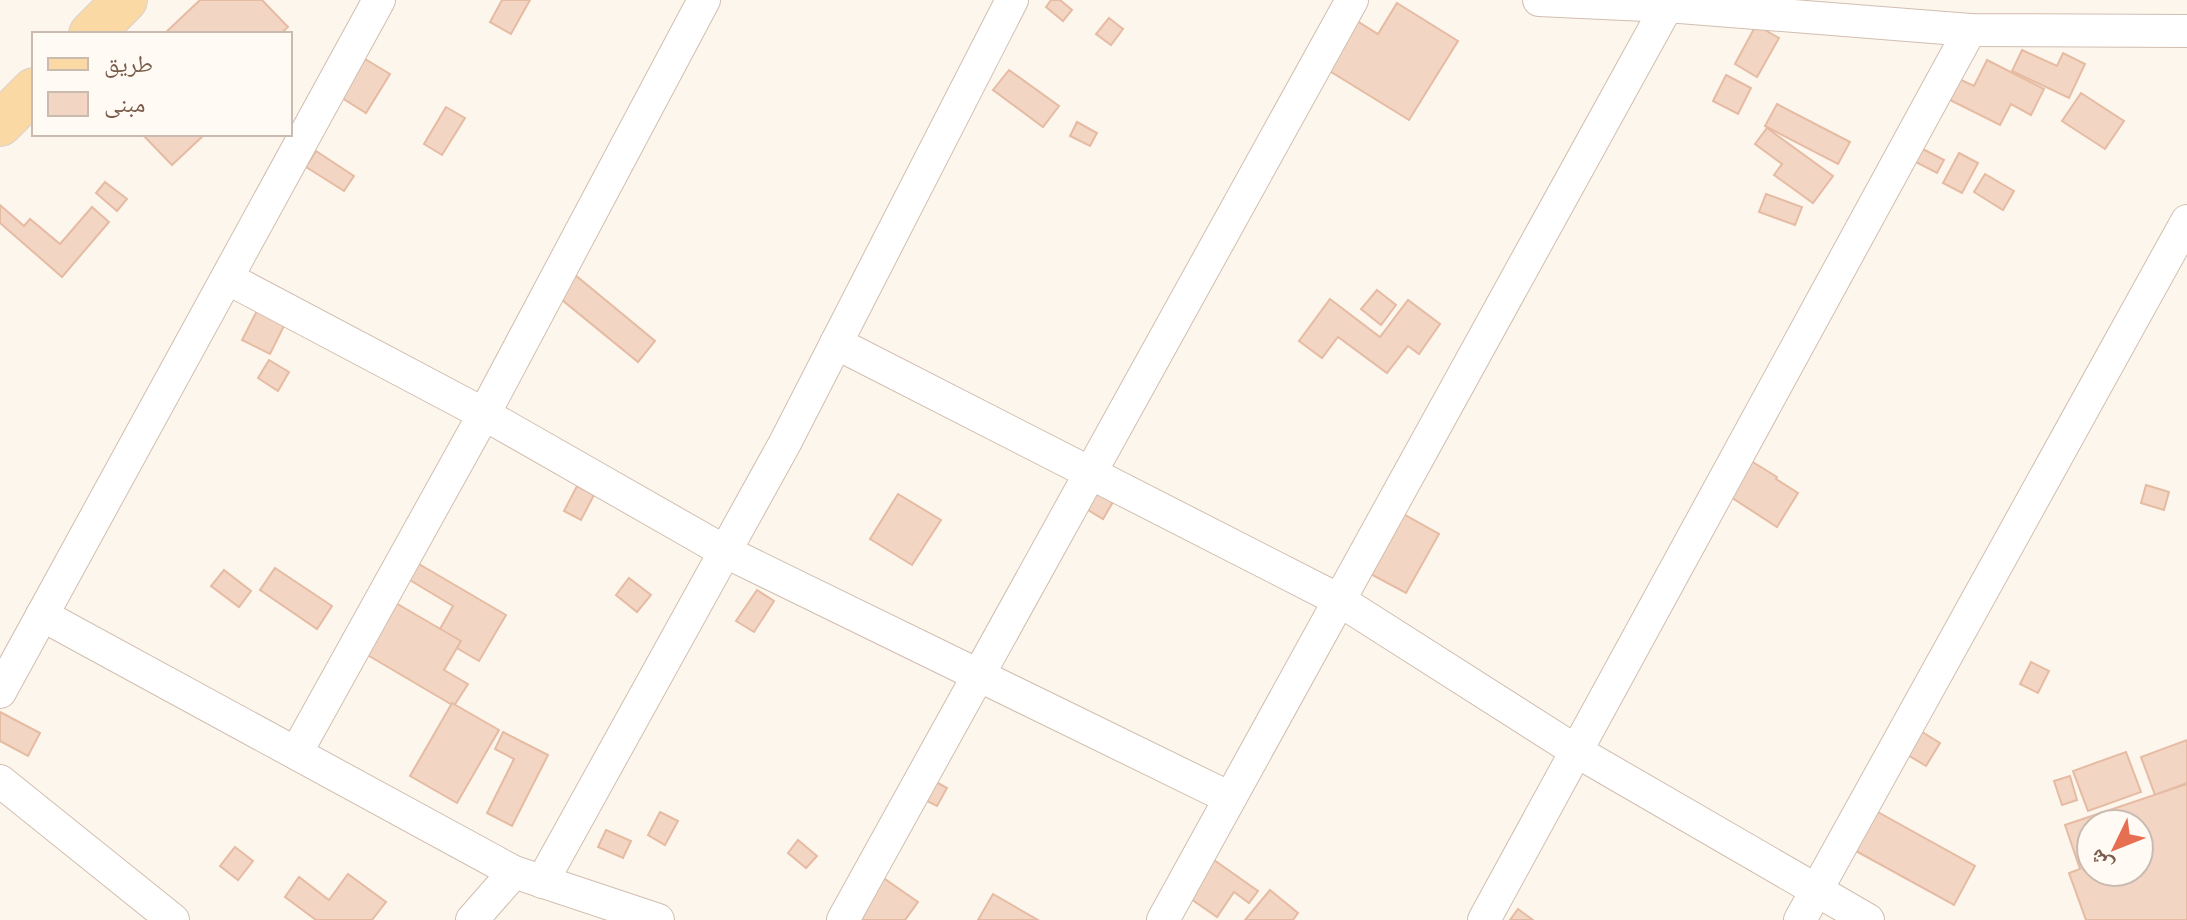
<svg xmlns="http://www.w3.org/2000/svg" width="2187" height="920" viewBox="0 0 2187 920" font-family="Poppins,'Noto Naskh Arabic',sans-serif">
<rect width="100%" height="100%" fill="#fdf6ec"/>
<g fill="#f3d5c3" stroke="#e6bba3" stroke-width="2" fill-rule="evenodd">
<polygon points="200,0 262,0 288,27 280,34 164,34"/>
<polygon points="502,0 530,0 511,34 490,22"/>
<polygon points="1051,0 1060,0 1072,10 1063,21 1046,7"/>
<polygon points="1397,3 1458,41 1409,120 1323,67 1352,18 1378,34"/>
<polygon points="1109,18 1123,29 1111,45 1096,34"/>
<polygon points="1756,25 1779,38 1757,77 1735,64"/>
<polygon points="2022,50 2057,66 2063,53 2085,64 2069,98 2012,71"/>
<polygon points="365,59 390,74 366,113 342,98"/>
<polygon points="1987,60 2044,89 2031,115 2011,104 2000,125 1946,98 1957,78 1974,86"/>
<polygon points="1009,70 1059,106 1043,127 993,90"/>
<polygon points="1726,75 1751,88 1738,114 1713,101"/>
<polygon points="2081,93 2124,121 2105,149 2062,121"/>
<polygon points="1777,104 1850,142 1838,164 1765,126"/>
<polygon points="446,107 465,118 442,155 424,144"/>
<polygon points="1077,122 1097,133 1090,146 1070,136"/>
<polygon points="1767,128 1833,176 1813,203 1774,175 1782,164 1755,144"/>
<polygon points="142,134 205,134 172,165"/>
<polygon points="1917,146 1944,160 1937,173 1910,159"/>
<polygon points="316,151 354,176 344,191 306,167"/>
<polygon points="1959,153 1978,163 1962,193 1943,183"/>
<polygon points="1985,174 2014,191 2003,210 1974,192"/>
<polygon points="105,182 127,199 117,211 96,193"/>
<polygon points="1766,194 1802,207 1795,225 1759,212"/>
<polygon points="0,205 24,226 30,219 60,244 92,207 109,222 62,277 0,223"/>
<polygon points="574,274 655,341 638,362 556,295"/>
<polygon points="1377,290 1396,305 1381,325 1361,309"/>
<polygon points="1330,299 1380,337 1408,300 1440,324 1419,354 1408,346 1387,373 1338,337 1322,358 1299,341"/>
<polygon points="260,305 287,320 270,354 242,340"/>
<polygon points="269,360 289,372 278,391 258,378"/>
<polygon points="1748,459 1777,477 1776,479 1798,493 1777,527 1726,494"/>
<polygon points="1095,475 1120,490 1103,519 1078,504"/>
<polygon points="2146,485 2169,492 2164,510 2141,503"/>
<polygon points="577,486 594,495 581,520 564,511"/>
<polygon points="898,494 941,520 912,565 870,539"/>
<polygon points="1398,511 1439,534 1406,593 1365,571"/>
<polygon points="407,557 506,615 479,661 436,636 453,606 398,573"/>
<polygon points="275,568 332,606 317,629 260,590"/>
<polygon points="224,570 251,591 239,607 211,586"/>
<polygon points="629,578 651,595 637,612 616,595"/>
<polygon points="757,590 774,601 754,632 736,621"/>
<polygon points="389,599 461,641 444,670 468,684 454,706 359,650"/>
<polygon points="2031,662 2049,671 2038,693 2020,684"/>
<polygon points="452,703 499,730 457,803 410,776"/>
<polygon points="0,712 40,733 28,756 0,741"/>
<polygon points="1919,730 1940,743 1926,766 1906,754"/>
<polygon points="503,732 548,755 512,826 487,813 514,759 495,749"/>
<polygon points="2187,740 2187,783 2155,795 2141,757"/>
<polygon points="2126,752 2141,792 2088,811 2073,771"/>
<polygon points="925,776 947,788 937,806 915,795"/>
<polygon points="2070,776 2077,800 2062,805 2054,781"/>
<path d="M2187,784V920H2086L2069,873L2080,869L2065,825ZM2091,824H2139V872H2091Z"/>
<polygon points="1867,806 1975,866 1954,905 1845,845"/>
<polygon points="660,812 678,821 665,845 648,835"/>
<polygon points="606,830 631,841 623,858 598,847"/>
<polygon points="798,840 817,856 806,868 788,853"/>
<polygon points="235,847 253,861 238,880 220,866"/>
<polygon points="1207,855 1258,891 1249,903 1234,892 1217,917 1181,892"/>
<polygon points="872,870 918,902 905,920 848,920"/>
<polygon points="348,874 386,902 372,920 316,920 285,897 299,877 329,900"/>
<polygon points="1270,890 1298,913 1293,920 1245,920"/>
<polygon points="993,894 1038,920 978,920"/>
<polygon points="1518,909 1533,920 1510,920"/>
</g>
<g fill="none" stroke-linecap="round" stroke-linejoin="round">
<g stroke="#d1beb0" stroke-width="34">
<g id="street">
<polyline points="1539,0 1667,6 1970,30 2187,31"/>
<polyline points="227,278 484,414 724,551 1230,798"/>
<polyline points="836,343 1339,600 1576,751 1868,920"/>
<polyline points="42,615 514,872 658,920"/>
<polyline points="0,692 379,0"/>
<polyline points="296,753 484,414 704,0"/>
<polyline points="0,781 173,920"/>
<polyline points="542,882 785,443 1012,0"/>
<polyline points="472,920 514,872"/>
<polyline points="843,920 1352,0"/>
<polyline points="1163,920 1667,6"/>
<polyline points="1484,920 1970,30"/>
<polyline points="1800,920 2187,221"/>
</g>
</g>
<g stroke="#dad1cd" stroke-width="46">
<g id="primary">
<polyline points="91,34 125,0"/>
<polyline points="0,124 34,90"/>
</g>
</g>
<use href="#street" stroke="#fff" stroke-width="32"/>
<use href="#primary" stroke="#fbd9a5" stroke-width="44"/>
</g>
<rect x="32" y="32" width="260" height="104" fill="#fffaf3" stroke="#cabbb1" stroke-width="2"/>
<rect x="48" y="58" width="40" height="12" fill="#fbd9a5" stroke="#cabbb1" stroke-width="2"/>
<text x="104" y="72" font-size="24" fill="#7a5c4d">طريق</text>
<rect x="48" y="92" width="40" height="24" fill="#f3d5c3" stroke="#cabbb1" stroke-width="2"/>
<text x="104" y="112" font-size="24" fill="#7a5c4d">مبنى</text>
<g transform="translate(2115 848) rotate(227)"><circle r="38" fill="#fffaf3" stroke="#cabbb1" stroke-width="2"/>
<path d="M0-6L14 30L0 20L-14 30Z" fill="#e76f51"/>
<text y="-12" font-size="22" font-weight="bold" text-anchor="middle" fill="#7a5c4d">ش</text>
</g>
</svg>
